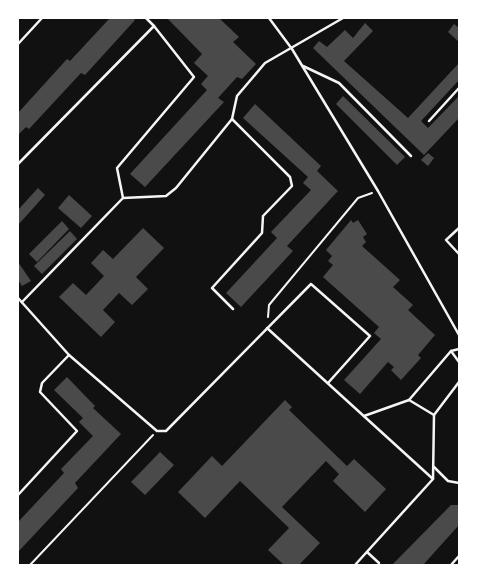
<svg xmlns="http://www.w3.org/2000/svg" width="477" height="583" viewBox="0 0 477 583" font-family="'PT Sans Narrow',sans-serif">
<rect width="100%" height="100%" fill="#111"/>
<g fill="#4a4a4a">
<polygon points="110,18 133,18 135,20 85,75 81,73 29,129 26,127 18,135 18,113 67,59 70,61"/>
<polygon points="167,18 219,18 239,37 233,42 256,64 242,79 237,77 218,98 224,102 145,187 130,174 207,90 201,84 208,76 194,63 202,54"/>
<polygon points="365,23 373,31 344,61 408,118 459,63 459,80 421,121 428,128 459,96 459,118 424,155 313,48 319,41 327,47 345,30 353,38"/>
<polygon points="454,24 459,28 459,42 448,32"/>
<polygon points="343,96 405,157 397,165 336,104"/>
<polygon points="255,104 321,166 317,171 338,191 287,246 293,251 241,307 226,293 277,238 271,232 311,190 303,183 308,177 243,118"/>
<polygon points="428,153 434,158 428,166 421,160"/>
<polygon points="38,188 45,195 18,225 18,210"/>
<polygon points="69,195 92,216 81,228 58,208"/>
<polygon points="351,220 353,223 358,220 367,234 363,237 366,242 362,246 400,280 393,287 413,305 408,310 435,335 418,355 421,358 401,380 391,370 394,367 388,362 360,394 344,380 381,339 374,333 379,327 323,277 333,265 328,261 332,256 326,250"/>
<polygon points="62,221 69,229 37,262 29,254"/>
<polygon points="143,228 164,248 136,277 148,289 132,305 119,293 103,310 115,322 101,337 59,297 73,283 86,295 104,276 91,263 103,250 113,259"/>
<polygon points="70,231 77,239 42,274 34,266"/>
<polygon points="18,262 31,281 22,286 18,280"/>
<polygon points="67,377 95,406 93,408 121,434 75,483 78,488 18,552 18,522 64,473 61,469 93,436 79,422 83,418 54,390"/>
<polygon points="285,400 292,407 289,410 347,466 354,459 386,489 365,512 333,481 339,474 326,461 282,507 320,543 299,565 284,565 268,550 289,528 240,481 205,518 178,492 212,456 222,466"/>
<polygon points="160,452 174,465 145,495 131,482"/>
<polygon points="451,505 459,505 459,525 423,565 392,565"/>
</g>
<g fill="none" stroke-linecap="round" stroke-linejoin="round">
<g stroke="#f5f5f5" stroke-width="2">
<polyline points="268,317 269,305 358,198 372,193"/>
<polyline points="30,565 153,435"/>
</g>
<g stroke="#f5f5f5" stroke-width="2.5">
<polyline points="146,18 154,26"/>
<polyline points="269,18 292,49 378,191 459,335"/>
<polyline points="18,44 42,18"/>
<polyline points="303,66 339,83 411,156"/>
<polyline points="232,119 290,177 292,186 263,216 262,233 212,288 233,309"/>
<polyline points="429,121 459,88"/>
<polyline points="18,164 154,26 194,77 117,168 123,198"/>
<polyline points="459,228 446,240 459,254"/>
<polyline points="18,298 69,355 157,431 166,431 311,284 370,336 328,383"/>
<polyline points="22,302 123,198 166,196 176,188 232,119 237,96 265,63 343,18"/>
<polyline points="267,328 433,479"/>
<polyline points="459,349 451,351 459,362"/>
<polyline points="409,400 451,351"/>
<polyline points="364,416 409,400 434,415"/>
<polyline points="434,467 448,481 459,483"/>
<polyline points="18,495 77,431 40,392 42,383 69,355"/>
<polyline points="367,552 379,563"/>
<polyline points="355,565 433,479 434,415 459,382"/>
<polyline points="451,565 459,556"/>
</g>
</g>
<rect width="477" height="583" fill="none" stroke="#ffffff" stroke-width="38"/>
</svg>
